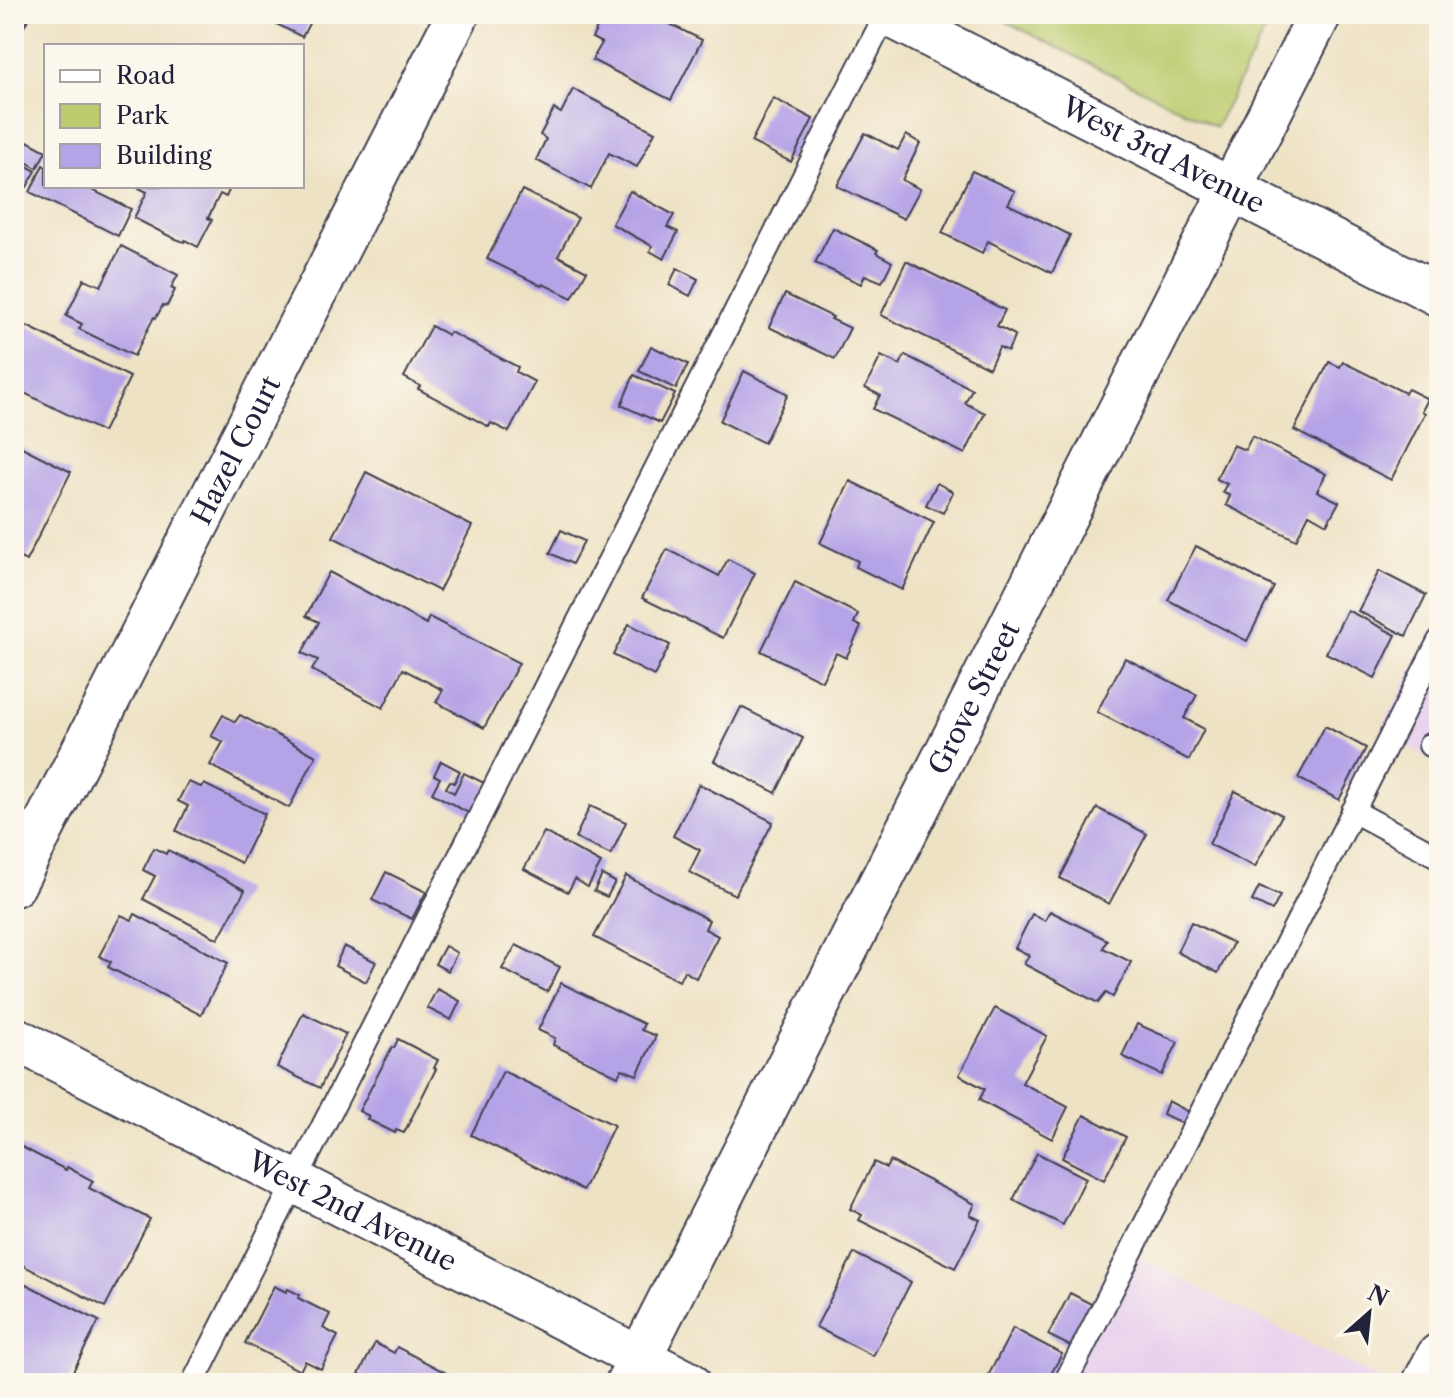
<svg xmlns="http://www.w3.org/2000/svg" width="1453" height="1397" viewBox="0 0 1453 1397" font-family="'Libre Caslon Text',serif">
<rect width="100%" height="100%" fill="#fbf7ec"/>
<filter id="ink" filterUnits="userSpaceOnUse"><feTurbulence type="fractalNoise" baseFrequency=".0125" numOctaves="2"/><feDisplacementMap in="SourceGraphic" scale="16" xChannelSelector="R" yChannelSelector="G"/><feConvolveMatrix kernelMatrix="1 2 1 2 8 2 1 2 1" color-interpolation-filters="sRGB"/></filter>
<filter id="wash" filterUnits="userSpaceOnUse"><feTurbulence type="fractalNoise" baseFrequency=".006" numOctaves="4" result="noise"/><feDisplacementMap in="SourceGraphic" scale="32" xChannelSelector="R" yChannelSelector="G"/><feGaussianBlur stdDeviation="1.8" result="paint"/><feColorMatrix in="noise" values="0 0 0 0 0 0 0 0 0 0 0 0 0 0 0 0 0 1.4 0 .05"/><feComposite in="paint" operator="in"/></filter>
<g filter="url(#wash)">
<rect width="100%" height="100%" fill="#eee2c4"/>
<g fill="#e9d2ed">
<polygon points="1439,615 1439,763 1380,732"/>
<polygon points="1119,1247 1381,1380 1380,1383 1050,1383"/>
</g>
<polygon fill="#bccb6d" stroke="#6f7654" stroke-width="2" points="991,14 1273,14 1216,127"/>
<g id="blocks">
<g fill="#b5a3e7">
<polygon points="257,14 314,14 302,37"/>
<polygon points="624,14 650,14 702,40 671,100 592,60 602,43 592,38 602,18 618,26"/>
<polygon points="573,89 655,132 637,167 609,153 591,189 536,160 546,139 540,135 554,109 561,113"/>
<polygon points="773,98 813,119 791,162 751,142"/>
<polygon points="865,133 898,150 906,135 920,143 902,180 920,189 904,219 837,186"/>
<polygon points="18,136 46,151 37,168 14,155 14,144"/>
<polygon points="14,159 36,171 27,187 14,180"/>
<polygon points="43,165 46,167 46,186 93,186 92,190 131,209 118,236 30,192"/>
<polygon points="972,171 1015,191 1008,204 1070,235 1052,273 988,241 982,253 942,233"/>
<polygon points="135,186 231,186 226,197 220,194 208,218 212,220 198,247 185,240 184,242 171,237 134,218 147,192"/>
<polygon points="522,190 578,218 558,256 587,271 572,298 543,284 542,286 487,259"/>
<polygon points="630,191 674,215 667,227 678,232 664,259 650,251 652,246 612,224"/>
<polygon points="833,228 878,250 876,253 892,262 882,282 865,275 861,284 815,263"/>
<polygon points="121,246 178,275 171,288 175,290 167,306 163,305 156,318 154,317 134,356 79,329 82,324 66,316 84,279 101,286"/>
<polygon points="906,261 1005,310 997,326 1015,335 1008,351 999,347 989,368 881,315"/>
<polygon points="677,268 698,279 690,296 669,285"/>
<polygon points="785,294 833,317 831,319 850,328 835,359 769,327"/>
<polygon points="27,326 130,377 103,432 14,388 14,353"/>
<polygon points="431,326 448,335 450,332 518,367 516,372 535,382 509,432 491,423 489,427 418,389 420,386 404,377"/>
<polygon points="651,346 688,364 676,389 639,371"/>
<polygon points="905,355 972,389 965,403 985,413 965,454 873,409 880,395 865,388 881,356 900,365"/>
<polygon points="1329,362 1340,367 1343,362 1405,393 1408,389 1428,399 1422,411 1425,413 1391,480 1294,430"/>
<polygon points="744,371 788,394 764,443 720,421"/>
<polygon points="634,375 675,394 660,423 621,405"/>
<polygon points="1252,436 1326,474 1317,491 1339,502 1327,524 1309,514 1296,540 1226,505 1230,496 1222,492 1227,484 1216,479 1233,445 1245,450"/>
<polygon points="14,443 71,472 26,561 14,555"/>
<polygon points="366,472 472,526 439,591 333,537"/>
<polygon points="850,481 934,522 902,590 856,567 858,561 820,543"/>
<polygon points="937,483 953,492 943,513 926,505"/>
<polygon points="561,530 584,541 572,564 550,553"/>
<polygon points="1196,546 1274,587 1247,641 1168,600"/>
<polygon points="667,549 719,576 728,559 755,573 723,638 642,598"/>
<polygon points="1379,571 1426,595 1406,636 1358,611"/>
<polygon points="329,572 426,624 429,617 519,663 484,728 436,702 443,690 403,669 383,708 312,670 318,660 302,653 319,622 306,616"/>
<polygon points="795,582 858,614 854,623 861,627 846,658 836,653 822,681 761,651"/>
<polygon points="1347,610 1396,635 1375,678 1326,653"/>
<polygon points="629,624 670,645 654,676 613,655"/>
<polygon points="1125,658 1197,695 1184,718 1204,729 1189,760 1097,712"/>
<polygon points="741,707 803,738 776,793 714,761"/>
<polygon points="223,715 235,722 240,715 316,756 289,808 210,765 223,742 211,736"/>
<polygon points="1325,726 1366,748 1339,800 1298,778"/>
<polygon points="441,761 460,771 454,783 450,781 446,788 454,793 464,773 488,785 472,815 432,793 440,778 434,775"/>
<polygon points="188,782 201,787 204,784 265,814 241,863 176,831 188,806 178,801"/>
<polygon points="699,784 773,822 735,895 689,872 700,850 673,836"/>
<polygon points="1235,791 1282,815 1255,867 1209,844"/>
<polygon points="590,806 626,822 611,855 575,838"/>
<polygon points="1097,808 1147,834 1109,904 1060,878"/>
<polygon points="544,832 601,863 588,887 575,879 568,892 524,869"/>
<polygon points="154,848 166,854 168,850 245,890 218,939 143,899 155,876 143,870"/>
<polygon points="386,872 426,892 412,919 372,900"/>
<polygon points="602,875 615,882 607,897 594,891"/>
<polygon points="626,876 709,920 705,929 718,936 696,978 684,971 679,981 594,937"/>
<polygon points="1259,887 1280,896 1272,911 1252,901"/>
<polygon points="1050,911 1107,940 1103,948 1131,962 1113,997 1106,993 1098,1003 1024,964 1029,955 1015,948 1032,914 1045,921"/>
<polygon points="135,914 228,963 201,1015 108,967 111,962 99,956 121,915 132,920"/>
<polygon points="1191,922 1233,943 1218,973 1177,952"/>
<polygon points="516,945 560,967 547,992 502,969"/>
<polygon points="344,946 376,962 366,982 335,966"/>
<polygon points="445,946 457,953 448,971 435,964"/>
<polygon points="561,983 644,1024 641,1030 656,1036 637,1075 622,1069 618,1076 553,1045 555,1038 538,1030"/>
<polygon points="437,989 460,1001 451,1020 427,1008"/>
<polygon points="995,1008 1047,1036 1022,1083 1068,1107 1052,1139 979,1100 985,1089 959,1075"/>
<polygon points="303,1013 346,1034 320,1088 277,1067"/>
<polygon points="1137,1024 1178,1042 1162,1075 1122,1056"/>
<polygon points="398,1039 438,1060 434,1068 436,1069 404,1133 396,1130 395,1133 367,1119 369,1116 359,1111 392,1047 394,1048"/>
<polygon points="503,1071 614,1125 583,1190 471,1135"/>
<polygon points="1168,1101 1193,1114 1187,1126 1163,1114"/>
<polygon points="1084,1115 1126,1137 1104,1180 1062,1158"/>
<polygon points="16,1144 66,1170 67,1167 93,1181 89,1188 150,1219 105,1307 14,1261 14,1149"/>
<polygon points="1037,1153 1086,1178 1063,1225 1013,1200"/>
<polygon points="890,1161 975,1204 970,1215 980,1220 955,1268 859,1220 862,1215 850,1209 874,1162 886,1168"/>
<polygon points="854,1253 911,1282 873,1356 816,1327"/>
<polygon points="14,1278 99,1321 67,1383 14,1383"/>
<polygon points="274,1286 286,1292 288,1289 300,1295 298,1298 330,1314 323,1328 338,1336 321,1369 305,1361 300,1371 245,1343"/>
<polygon points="1070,1293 1095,1306 1074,1348 1048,1335"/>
<polygon points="1013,1328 1062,1354 1046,1383 1001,1383 988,1376"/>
<polygon points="375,1343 394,1353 397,1347 465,1383 377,1383 359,1374"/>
</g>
</g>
</g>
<g filter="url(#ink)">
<use href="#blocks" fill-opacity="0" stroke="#413f50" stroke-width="2"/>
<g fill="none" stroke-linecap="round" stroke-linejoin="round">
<g stroke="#413f50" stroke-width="26">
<g id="service">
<polyline points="14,20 17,14"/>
<polyline points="1430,745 1439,749"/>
<polyline points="1353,811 1439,857"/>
<polyline points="193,1383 886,14"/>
<polyline points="1065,1383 1439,641"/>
</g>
</g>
<g stroke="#413f50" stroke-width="46">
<g id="minor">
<path id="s1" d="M887,14L1439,295"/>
<path id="s2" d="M14,885L458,14"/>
<path id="s3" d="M14,1038L689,1383"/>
<path id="s4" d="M627,1383L1320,14"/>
</g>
</g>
<g stroke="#413f50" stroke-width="48">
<polyline id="primary" points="1425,1383 1439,1356"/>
</g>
<use href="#service" stroke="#fff" stroke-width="22"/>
<use href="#minor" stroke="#fff" stroke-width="42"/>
<use href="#primary" stroke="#fff" stroke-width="44"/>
</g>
</g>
<g text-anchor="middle" stroke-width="8" stroke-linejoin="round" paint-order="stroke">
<g font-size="28" fill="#22223b" stroke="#fbf7ec">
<text dy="10" stroke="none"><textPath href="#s1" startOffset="310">West 3rd Avenue</textPath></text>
<text dy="10" stroke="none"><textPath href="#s2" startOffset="488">Hazel Court</textPath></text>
<text dy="10" stroke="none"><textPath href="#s4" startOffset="768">Grove Street</textPath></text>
<text dy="10" stroke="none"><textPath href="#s3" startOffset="380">West 2nd Avenue</textPath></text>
</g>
</g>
<rect width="1453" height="1397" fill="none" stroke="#fbf7ec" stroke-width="48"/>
<rect x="44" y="44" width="260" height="144" fill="#fbf7ec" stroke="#a4a2a5" stroke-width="2"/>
<rect x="60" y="70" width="40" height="12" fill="#ffffff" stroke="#a4a2a5" stroke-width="2"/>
<text x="116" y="84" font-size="24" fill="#22223b">Road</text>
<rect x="60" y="104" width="40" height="24" fill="#bccb6d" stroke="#a4a2a5" stroke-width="2"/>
<text x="116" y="124" font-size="24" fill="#22223b">Park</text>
<rect x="60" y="144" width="40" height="24" fill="#b5a3e7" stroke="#a4a2a5" stroke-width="2"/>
<text x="116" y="164" font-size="24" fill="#22223b">Building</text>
<g transform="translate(1369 1313) rotate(27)" stroke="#fbf7ec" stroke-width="6" paint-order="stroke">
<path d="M0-6L14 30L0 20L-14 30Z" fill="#22223b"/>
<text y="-12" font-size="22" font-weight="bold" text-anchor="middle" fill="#22223b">N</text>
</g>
</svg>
